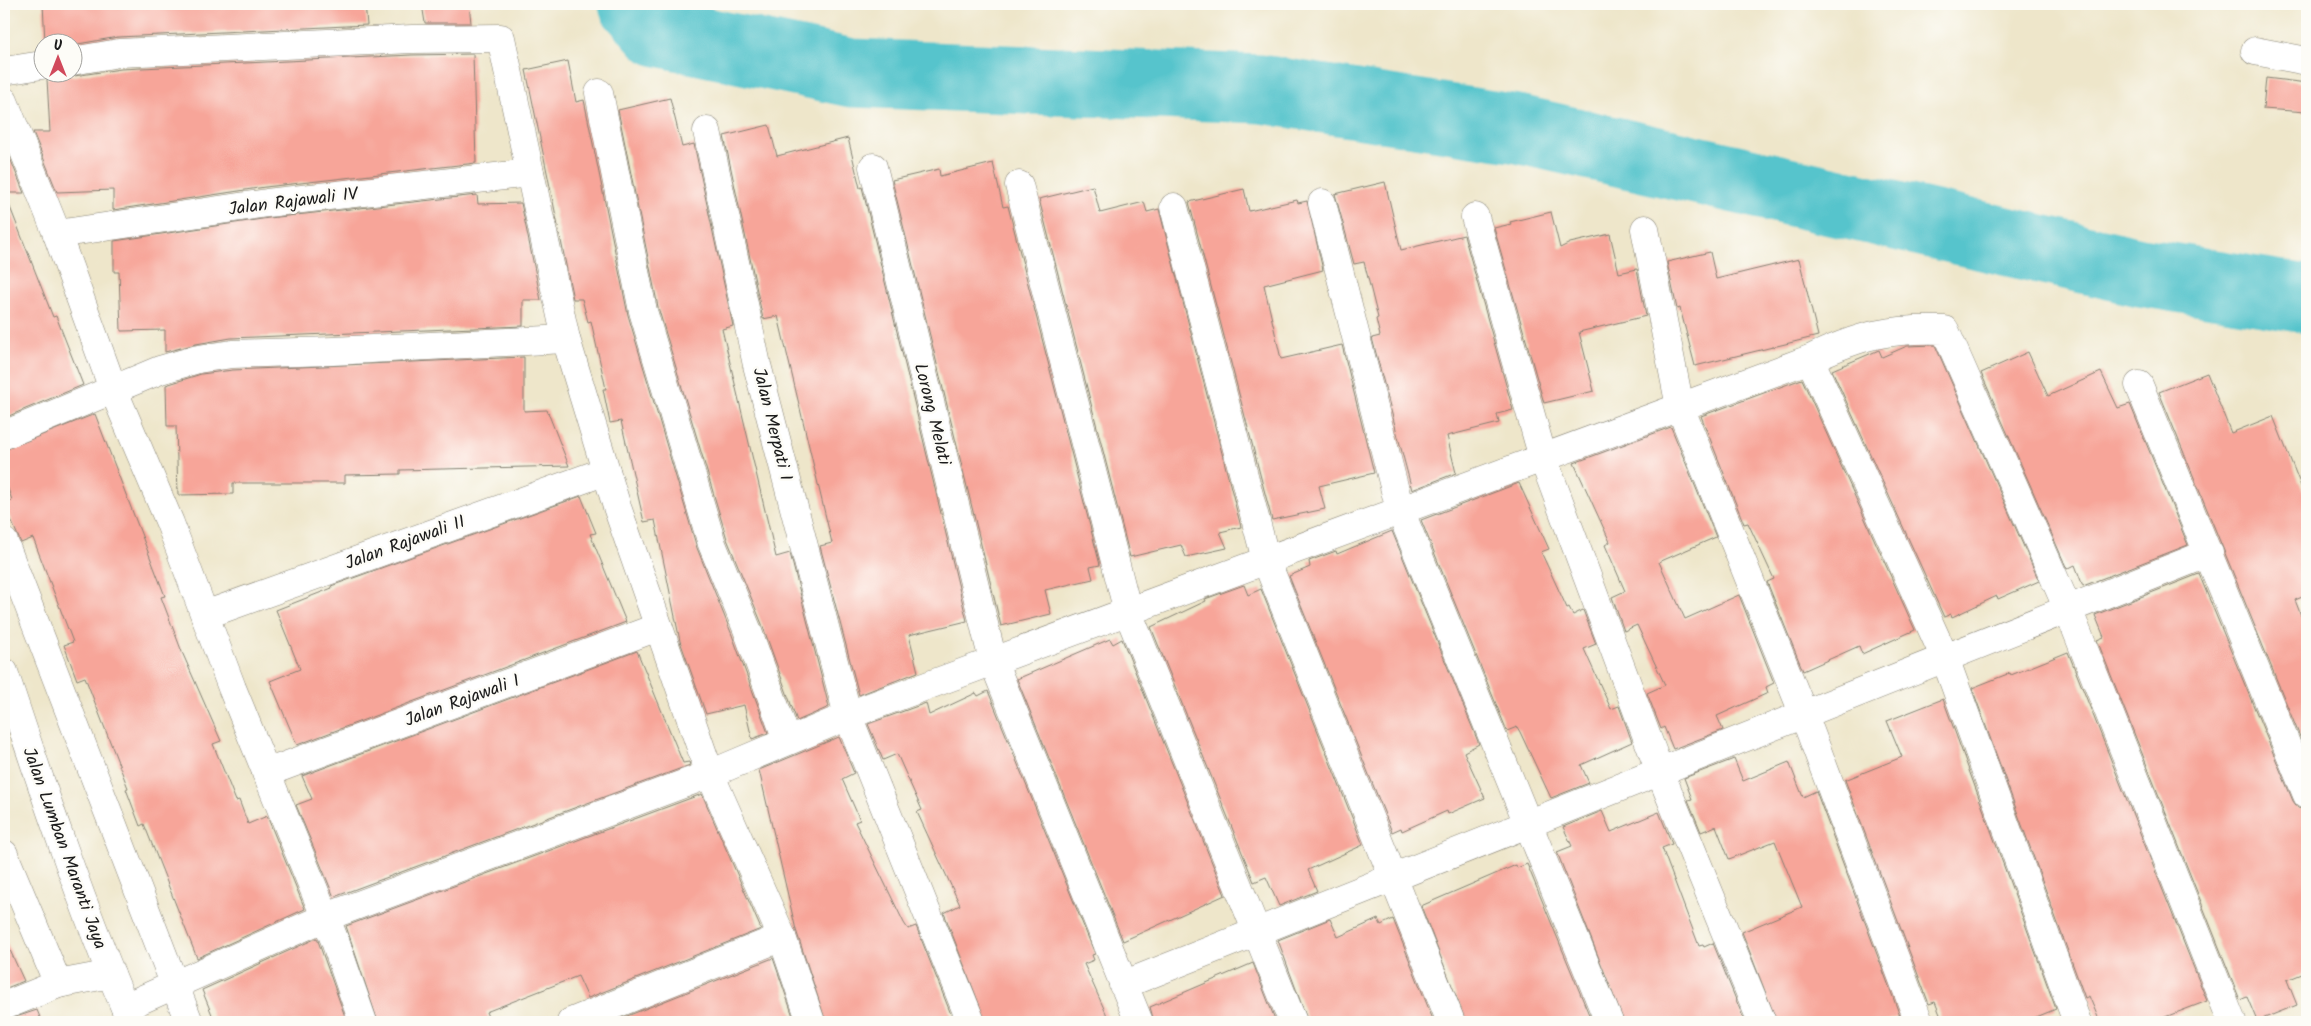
<svg xmlns="http://www.w3.org/2000/svg" width="2311" height="1026" viewBox="0 0 2311 1026" font-family="Kalam,sans-serif">
<rect width="100%" height="100%" fill="#fdfcf7"/>
<filter id="ink" filterUnits="userSpaceOnUse"><feTurbulence type="fractalNoise" baseFrequency=".02" numOctaves="2"/><feDisplacementMap in="SourceGraphic" scale="10" xChannelSelector="R" yChannelSelector="G"/><feConvolveMatrix kernelMatrix="1 2 1 2 8 2 1 2 1" color-interpolation-filters="sRGB"/></filter>
<filter id="wash" filterUnits="userSpaceOnUse"><feTurbulence type="fractalNoise" baseFrequency=".0096" numOctaves="4" result="noise"/><feDisplacementMap in="SourceGraphic" scale="20" xChannelSelector="R" yChannelSelector="G"/><feGaussianBlur stdDeviation="1.12" result="paint"/><feColorMatrix in="noise" values="0 0 0 0 0 0 0 0 0 0 0 0 0 0 0 0 0 1.4 0 .05"/><feComposite in="paint" operator="in"/></filter>
<g filter="url(#wash)">
<rect width="100%" height="100%" fill="#eee6ca"/>
<g fill="none" stroke-linecap="round" stroke-linejoin="round">
<polyline stroke="#56c4cc" stroke-width="69" points="633,4 658,32 852,73 1261,89 1518,129 2140,272 2307,299"/>
</g>
<g id="blocks">
<g fill="#f7a599">
<polygon points="43,4 365,4 367,25 118,37 72,45 72,42 45,42"/>
<polygon points="422,4 469,4 471,23 425,23"/>
<polygon points="473,54 476,163 265,187 113,210 113,190 57,192 33,132 50,132 47,79 55,72 74,76 121,69 412,55"/>
<polygon points="568,61 576,102 584,100 628,315 697,548 732,635 768,733 752,739 744,705 706,714 680,641 655,520 644,522 621,421 610,423 603,389 606,389 591,321 588,322 582,299 573,299 526,70"/>
<polygon points="2266,78 2307,83 2307,112 2263,109"/>
<polygon points="670,98 682,147 694,144 733,326 722,329 776,557 790,553 829,707 797,721 762,624 727,539 658,307 618,110"/>
<polygon points="769,125 777,156 848,138 860,188 862,187 967,621 909,635 918,672 859,695 820,546 832,543 778,316 763,319 724,136"/>
<polygon points="4,143 24,193 4,193"/>
<polygon points="993,163 1003,207 1008,206 1100,565 1090,567 1093,579 1045,590 1051,614 1001,626 892,180 939,169 940,176"/>
<polygon points="1385,182 1401,250 1464,235 1513,410 1497,414 1499,423 1447,436 1456,473 1412,490 1372,338 1380,336 1376,319 1378,318 1364,262 1354,264 1335,194"/>
<polygon points="1093,186 1100,213 1144,202 1147,212 1159,209 1241,527 1220,532 1227,548 1186,557 1181,545 1130,557 1039,199"/>
<polygon points="1244,189 1249,211 1297,200 1298,203 1307,201 1323,270 1264,285 1281,359 1342,345 1374,473 1319,486 1325,509 1272,520 1189,202"/>
<polygon points="477,195 478,204 521,203 541,300 523,300 523,326 231,338 196,344 165,352 165,330 121,331 119,272 114,272 114,241 269,218"/>
<polygon points="4,197 6,197 53,317 56,316 83,385 4,418"/>
<polygon points="1551,212 1560,248 1570,243 1610,234 1619,273 1637,269 1646,316 1579,332 1594,391 1544,403 1494,228 1511,224 1510,222"/>
<polygon points="1710,252 1716,279 1799,259 1818,336 1695,366 1680,308 1677,309 1667,262"/>
<polygon points="1935,345 2039,581 1998,599 1997,596 1952,617 1951,614 1944,617 1832,370 1879,350 1882,357 1907,346"/>
<polygon points="2028,352 2048,396 2101,372 2118,408 2130,404 2188,545 2083,586 2075,565 2067,569 1981,373"/>
<polygon points="524,357 524,411 547,410 569,466 400,470 400,474 345,475 345,483 233,483 233,494 178,495 176,426 167,426 166,385 201,374 233,370"/>
<polygon points="2207,373 2231,433 2273,416 2307,501 2307,595 2295,600 2307,631 2307,754 2159,392"/>
<polygon points="1802,379 1915,630 1862,654 1859,646 1803,671 1767,582 1774,579 1748,523 1744,524 1701,416"/>
<polygon points="95,414 165,596 161,597 182,652 221,741 213,744 236,801 239,800 248,824 267,816 305,909 197,958 144,824 140,826 126,789 128,788 85,677 77,680 64,645 73,642 33,538 21,543 4,504 12,500 4,478 4,450"/>
<polygon points="1671,427 1716,537 1659,562 1685,619 1739,595 1774,683 1766,687 1768,693 1717,716 1723,730 1673,749 1664,727 1661,729 1647,693 1665,685 1637,625 1624,631 1612,597 1625,591 1605,545 1610,542 1574,463"/>
<polygon points="1519,483 1549,549 1541,552 1567,608 1569,607 1573,615 1583,610 1596,644 1584,649 1611,709 1619,706 1632,742 1581,765 1589,783 1551,798 1520,732 1517,727 1507,731 1421,520"/>
<polygon points="581,496 596,533 590,534 626,622 297,745 270,681 300,669 276,610 332,588 331,586"/>
<polygon points="1392,531 1479,744 1464,752 1485,798 1448,814 1447,811 1402,831 1401,828 1392,832 1289,576 1310,567 1309,561 1336,551 1337,554"/>
<polygon points="2199,574 2293,801 2298,808 2307,810 2307,972 2287,980 2297,1005 2257,1021 2247,997 2240,1000 2097,640 2104,637 2095,615"/>
<polygon points="1244,585 1248,595 1261,589 1363,845 1308,870 1317,891 1279,906 1266,877 1254,882 1151,627 1206,601 1205,599"/>
<polygon points="1110,639 1113,644 1122,639 1225,895 1123,941 1017,679"/>
<polygon points="637,651 683,763 689,762 690,765 334,897 296,805 312,799 302,776"/>
<polygon points="2068,652 2207,1001 2152,1022 2100,1022 2089,996 2085,998 1972,688 2010,673 2011,675"/>
<polygon points="988,691 1095,954 1092,955 1094,960 1084,964 1110,1022 986,1022 944,913 960,905 917,812 922,810 897,754 883,760 868,724 926,703 929,715 976,693 978,696"/>
<polygon points="1943,699 2056,1009 2024,1022 1943,1022 1935,1002 1929,1004 1845,780 1902,757 1887,721"/>
<polygon points="839,737 854,773 842,779 860,820 855,822 904,923 908,929 916,926 954,1022 826,1022 796,930 759,770"/>
<polygon points="1734,759 1743,781 1789,762 1803,797 1816,791 1900,1016 1884,1022 1777,1022 1742,932 1802,907 1775,841 1729,859 1716,826 1701,832 1688,800 1692,799 1684,778"/>
<polygon points="702,794 761,929 588,998 578,976 486,1012 490,1022 378,1022 346,926"/>
<polygon points="1602,811 1611,832 1659,812 1672,844 1662,848 1699,946 1703,945 1704,947 1713,943 1745,1022 1624,1022 1557,852 1572,846 1563,827"/>
<polygon points="1527,864 1592,1022 1466,1022 1421,906 1516,865 1517,868"/>
<polygon points="1330,919 1338,937 1378,919 1381,925 1393,919 1434,1022 1308,1022 1278,940"/>
<polygon points="4,937 24,981 4,989"/>
<polygon points="317,938 347,1022 215,1022 202,990"/>
<polygon points="773,958 795,1022 612,1022"/>
<polygon points="1253,963 1276,1022 1154,1022 1150,1007"/>
<polygon points="37,1010 42,1022 4,1022 4,1021"/>
</g>
</g>
</g>
<g filter="url(#ink)">
<use href="#blocks" fill-opacity="0" stroke="#858173" stroke-width="1"/>
<g fill="none" stroke-linecap="round" stroke-linejoin="round">
<g stroke="#858173" stroke-width="29">
<g id="street">
<polyline points="2255,51 2307,61"/>
<polyline points="72,61 119,53 412,39 501,38 566,339 617,507 710,774 782,937 811,1022"/>
<polyline points="4,71 42,65"/>
<polyline points="599,93 643,311 712,544 747,629 787,740"/>
<polyline points="4,101 57,234 113,389 170,523 232,688 335,941 363,1022"/>
<polyline points="707,131 757,365 848,716 971,1022"/>
<polyline points="873,167 993,661 1139,1022"/>
<polyline points="1019,185 1128,612 1293,1022"/>
<polyline points="1322,203 1400,510 1609,1022"/>
<polyline points="1174,207 1266,560 1451,1022"/>
<polyline points="1475,217 1543,458 1660,772 1762,1022"/>
<polyline points="1645,229 1680,407 1804,715 1919,1022"/>
<polyline points="57,234 267,203 530,173"/>
<path d="M1810,359C1860,335 1890,328 1945,330L2068,609L2232,1022"/>
<polyline points="2139,385 2307,795"/>
<polyline points="4,435 160,370 198,359 232,354 333,351 566,339"/>
<polyline points="4,542 189,1022"/>
<polyline points="205,615 606,471"/>
<path d="M4,672C43,790 82,908 131,1022"/>
<polyline points="266,773 658,627"/>
<polyline points="4,854 58,984"/>
<polyline points="1123,985 2209,553"/>
<polyline points="4,1006 58,984 111,974"/>
<polyline points="125,1007 326,917 710,774 867,708 1810,359 1945,658 2077,1022"/>
<polyline points="571,1022 782,937"/>
</g>
</g>
<use href="#street" stroke="#fff" stroke-width="28"/>
</g>
</g>
<g text-anchor="middle" stroke-width="5" stroke-linejoin="round" paint-order="stroke">
<g font-size="18" fill="#1c1c1c" stroke="#fdfcf7">
<text transform="translate(293 201) rotate(-7)" y="6">Jalan Rajawali IV</text>
<text transform="translate(933 414) rotate(76)" y="6">Lorong Melati</text>
<text transform="translate(773 424) rotate(76)" y="6">Jalan Merpati I</text>
<text transform="translate(405 542) rotate(-20)" y="6">Jalan Rajawali II</text>
<text transform="translate(462 700) rotate(-20)" y="6">Jalan Rajawali I</text>
<text transform="translate(65 848) rotate(70)" y="6">Jalan Lumban Maranti Jaya</text>
</g>
</g>
<rect width="2311" height="1026" fill="none" stroke="#fdfcf7" stroke-width="20"/>
<g transform="translate(58 58)"><circle r="24" fill="#fdfcf7" stroke="#a3a29f"/>
<path d="M0-4L9 19L0 12L-9 19Z" fill="#d1495b"/>
<text y="-8" font-size="14" font-weight="bold" text-anchor="middle" fill="#1c1c1c">U</text>
</g>
</svg>
